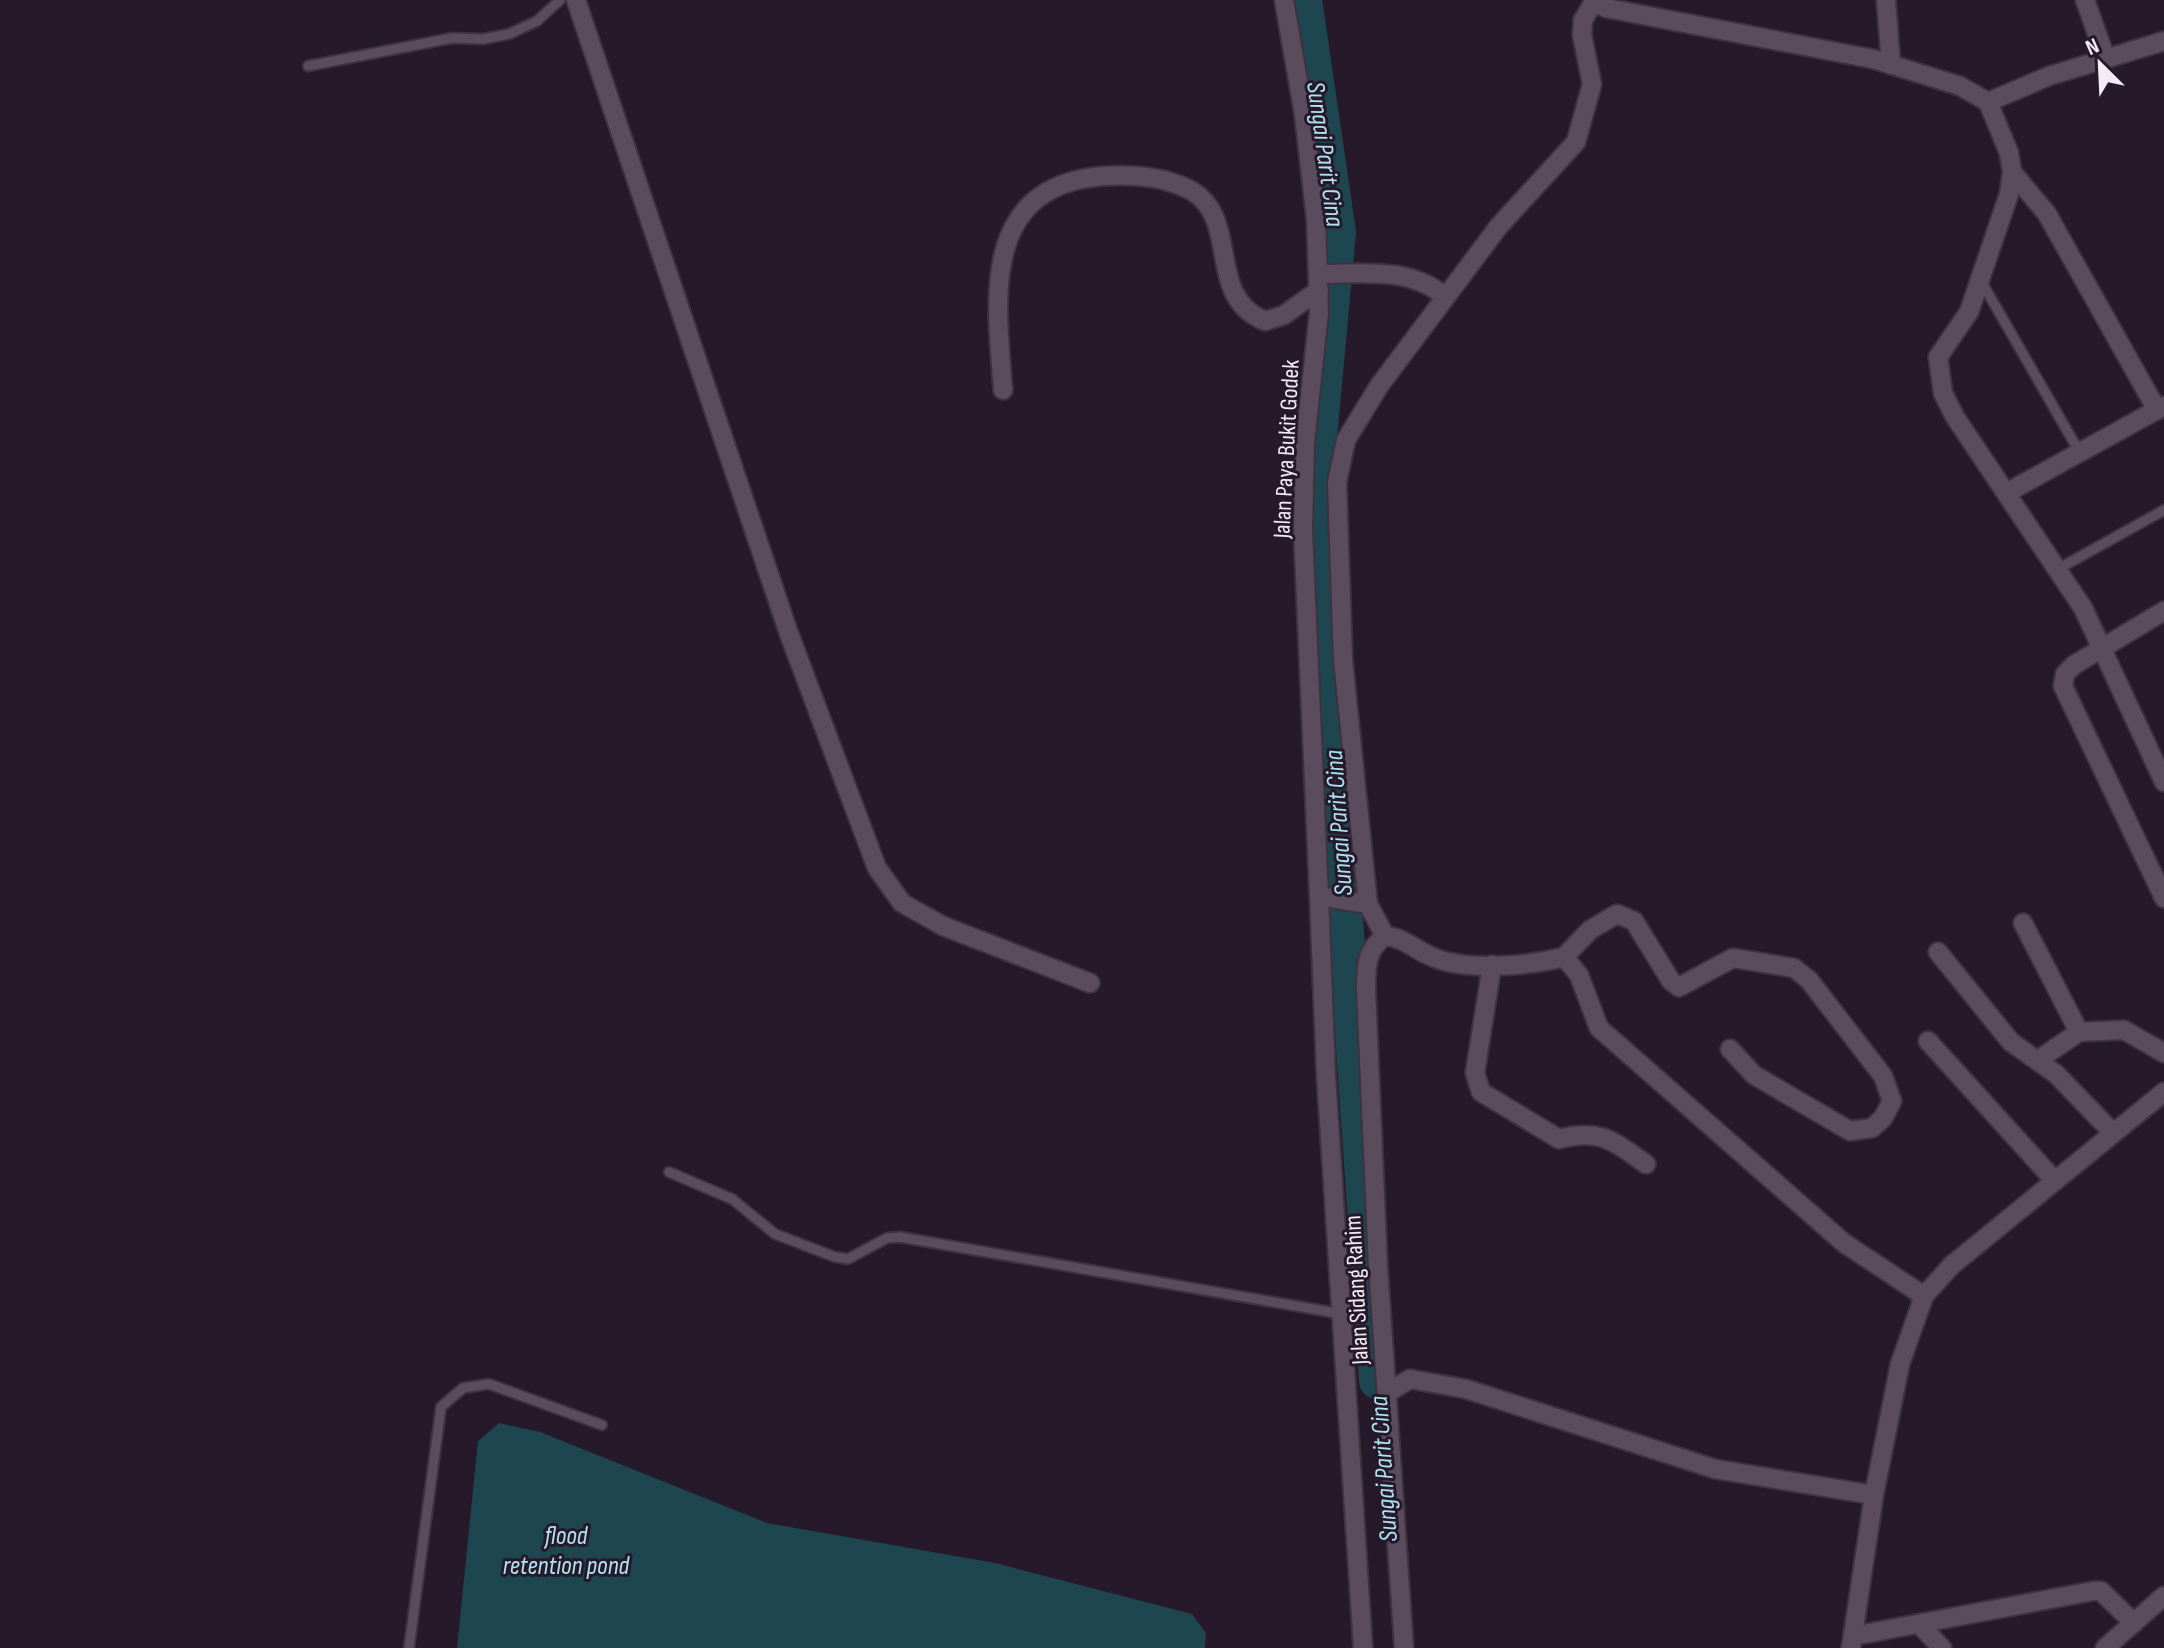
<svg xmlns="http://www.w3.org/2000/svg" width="2164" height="1648" viewBox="0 0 2164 1648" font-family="'Sofia Sans Condensed',sans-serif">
<rect width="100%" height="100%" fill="#261929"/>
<polygon fill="#1e4651" points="499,1423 540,1432 767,1523 995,1563 1192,1614 1206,1633 1205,1648 457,1648 478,1441"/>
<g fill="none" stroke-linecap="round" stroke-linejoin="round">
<polyline stroke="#1e4651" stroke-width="36" points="1304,0 1338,232 1315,482 1377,1381"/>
<g stroke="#3d333f" stroke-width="13">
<g id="lane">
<polyline points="308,66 452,38 483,39 509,34 537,21 560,0"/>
<polyline points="1981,281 2080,453"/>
<polyline points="2058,569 2164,510"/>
<polyline points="669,1172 732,1199 775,1234 835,1257 848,1259 887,1238 900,1237 1342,1314"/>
<polyline points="409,1648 441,1407 463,1388 489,1384 602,1425"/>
</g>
</g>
<g stroke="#3d333f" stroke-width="22">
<g id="street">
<polyline points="576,0 788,631 877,868 902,903 943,926 1090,983"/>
<polyline points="1284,0 1304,115 1316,219 1319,312 1305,443 1303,530 1319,896 1368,904 1385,936"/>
<polyline points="1593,0 1606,8 1873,59 1960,86 1988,102 2009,153 2012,172 2009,194 1969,312 1938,357 1943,393 1955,417 2083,608 2164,782"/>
<polyline points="1886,0 1891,65"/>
<polyline points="2085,0 2106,59"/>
<polyline points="1988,102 2049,76 2164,41"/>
<polyline points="2012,172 2047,214 2157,410"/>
<path d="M1318,274C1361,274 1410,266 1445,297"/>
<path d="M1003,390C996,301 979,185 1104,176C1134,174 1165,176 1192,191C1241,220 1205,297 1265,321L1284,315L1319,290"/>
<polyline points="2008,492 2164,406"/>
<polyline points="2164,611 2074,665 2065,674 2063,686 2164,898"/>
<polyline points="1319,896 1326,1075 1363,1648"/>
<polyline points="1368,904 1343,660 1337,482 1346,440 1379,386 1499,226 1576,142 1592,84 1582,35 1583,20 1594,2"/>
<polyline points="2023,923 2079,1032 2038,1060"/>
<path d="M1385,936C1366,950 1366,966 1366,990L1378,1266L1404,1648"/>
<path d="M1385,936C1404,937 1416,951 1435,958C1468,971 1529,966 1564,957L1579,975L1599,1028L1844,1243L1924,1296"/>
<polyline points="1938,952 2011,1042 2056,1074 2113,1133"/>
<polyline points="1564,957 1590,930 1617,914 1634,921 1671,981 1679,987 1733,958 1794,968 1809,980 1883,1076 1892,1101 1883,1118 1872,1128 1850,1131 1754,1075 1730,1049"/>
<path d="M1492,965L1475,1073L1481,1092L1559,1139C1600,1128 1613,1141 1646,1164"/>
<polyline points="2079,1032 2124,1030 2164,1053"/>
<polyline points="1928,1041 2055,1181"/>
<polyline points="1387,1393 1410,1379 1466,1389 1715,1469 1874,1495"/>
<polyline points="1920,1625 1942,1648"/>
<polyline points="1853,1636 2093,1591 2101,1591 2134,1623"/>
<polyline points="1851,1648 1874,1495 1900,1364 1924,1296 1952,1265 2164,1092"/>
<polyline points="2105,1648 2164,1596"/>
</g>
</g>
<use href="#lane" stroke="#5b4c5d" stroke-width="9"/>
<use href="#street" stroke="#5b4c5d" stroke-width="18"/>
</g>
<g text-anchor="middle" stroke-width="6" stroke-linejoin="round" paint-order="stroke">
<g font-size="24" fill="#f3eaf5" stroke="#261929">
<text transform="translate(1286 449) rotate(-87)" y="8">Jalan Paya Bukit Godek</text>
<text transform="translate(1356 1290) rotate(-93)" y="8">Jalan Sidang Rahim</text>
</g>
<g font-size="26" font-style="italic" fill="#ade4f4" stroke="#261929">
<text transform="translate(1326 154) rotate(82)" y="9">Sungai Parit Cina</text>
<text transform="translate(1338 823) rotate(-94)" y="9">Sungai Parit Cina</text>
<text transform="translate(1383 1469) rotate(-94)" y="9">Sungai Parit Cina</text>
<text x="566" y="1544">flood<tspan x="566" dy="30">retention pond</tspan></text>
</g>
</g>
<g transform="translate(2100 64) rotate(336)" stroke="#261929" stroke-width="6" paint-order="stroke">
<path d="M0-6L14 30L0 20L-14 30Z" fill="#f3eaf5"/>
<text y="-12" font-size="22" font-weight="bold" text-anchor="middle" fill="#f3eaf5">N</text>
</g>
</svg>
